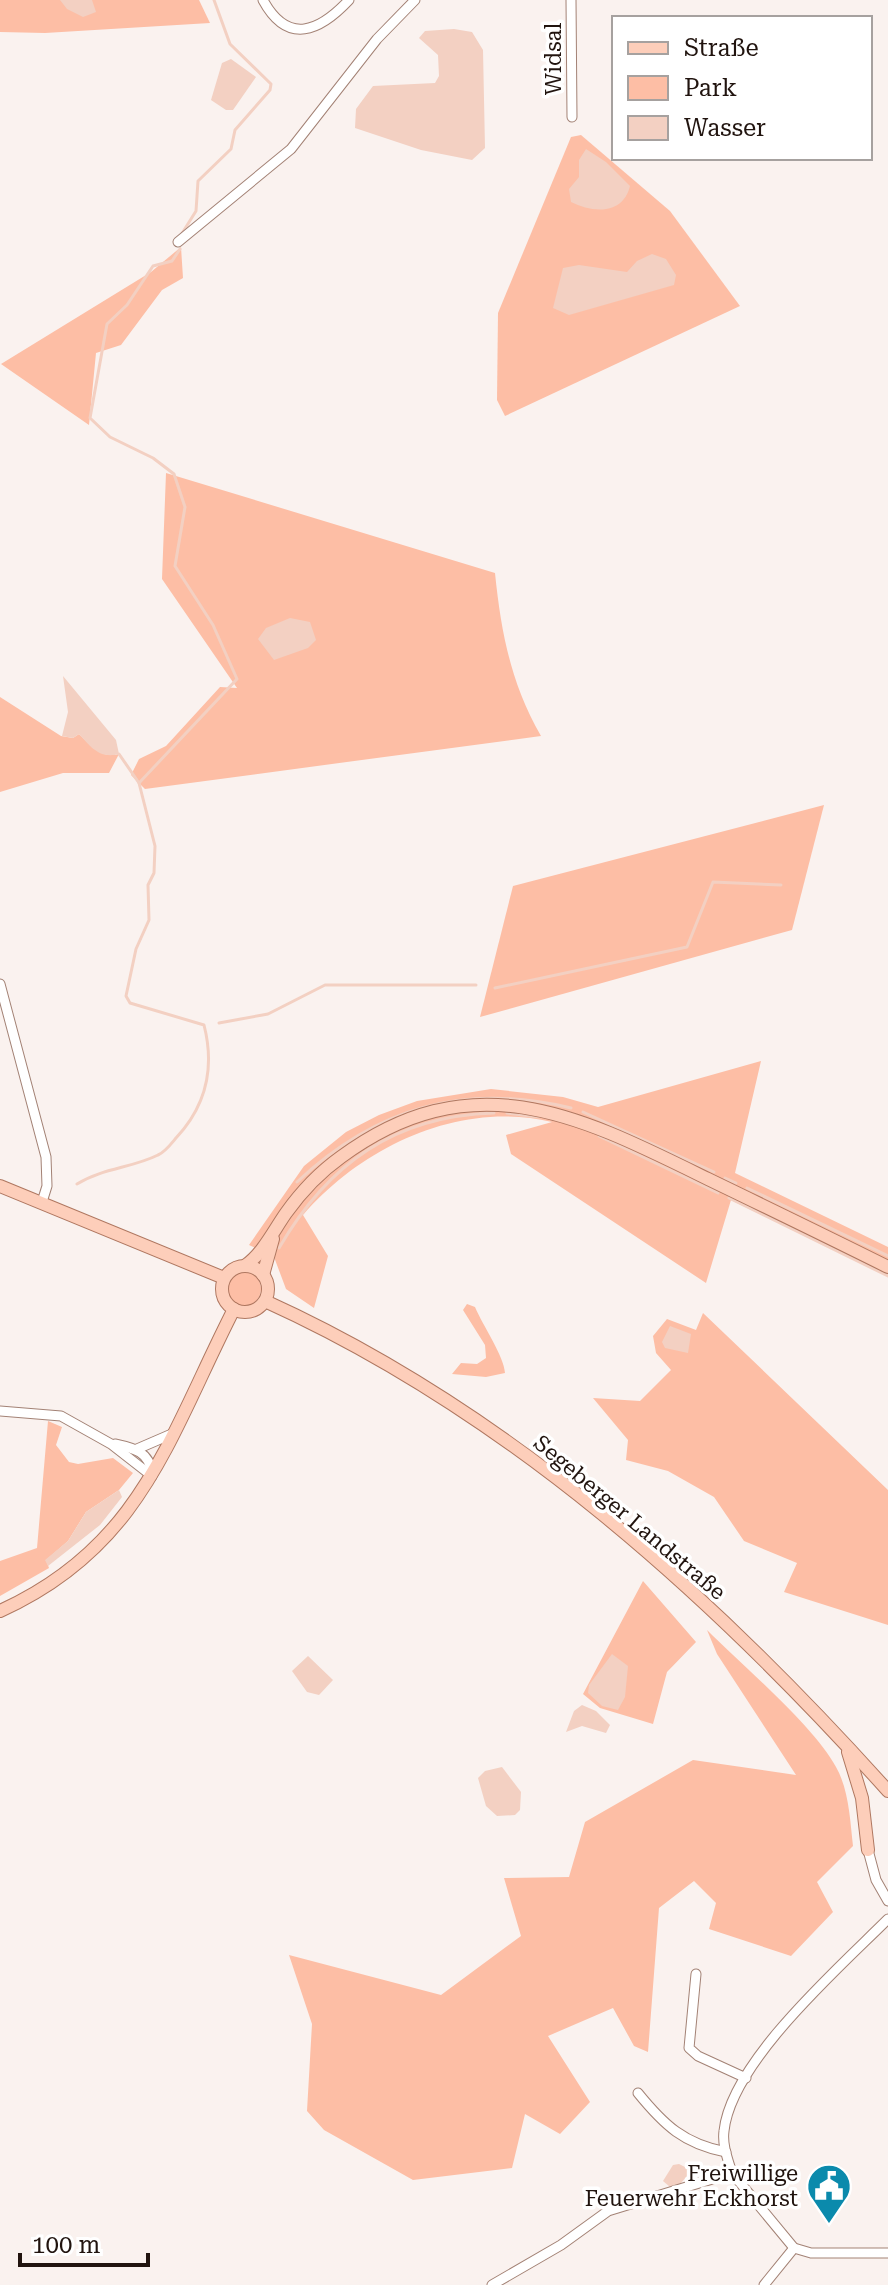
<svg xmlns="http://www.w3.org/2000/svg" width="888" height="2285" viewBox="0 0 888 2285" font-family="'Roboto Serif',serif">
<rect width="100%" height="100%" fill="#faf2ef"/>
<g fill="#fdbea5">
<polygon points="0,0 199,0 210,23 45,33 0,32"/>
<polygon points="581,135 670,211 740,306 505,416 497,400 498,313 571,137"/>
<polygon points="181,247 183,278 162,290 121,345 96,353 89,425 1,364 151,272"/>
<path d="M166,473L495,573C501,632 511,684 541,736L145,789L131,775L139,759L166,746L220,687L237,688L162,579Z"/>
<path d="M0,697L61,736L73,738L79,734C90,745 101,759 119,754L109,773H63L0,792Z"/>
<polygon points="824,805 792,930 480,1017 513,886"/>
<path d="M761,1061L735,1173L888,1247V1276L731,1200L706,1283L511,1154L506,1135L552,1122C459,1100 362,1147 303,1215L328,1256L314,1308L286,1289L274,1257L249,1245L304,1166L346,1132L379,1115L417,1101L491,1089L563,1097L598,1107Z"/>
<circle cx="244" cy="1289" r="17"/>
<path d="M467,1304L475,1307C483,1326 504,1356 505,1373L486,1377L452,1374L461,1363L477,1364L486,1358L485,1345L463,1310Z"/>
<polygon points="703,1313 888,1490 888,1625 784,1592 797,1563 744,1541 714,1497 668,1471 626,1460 628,1440 593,1398 640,1401 671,1370 656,1353 653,1336 667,1319 696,1330"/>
<polygon points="48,1421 62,1427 56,1445 69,1462 78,1464 113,1458 133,1473 119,1490 86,1512 68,1541 46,1560 49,1568 0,1596 0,1561 37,1548"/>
<polygon points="643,1581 696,1642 667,1672 653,1724 600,1708 583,1694"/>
<path d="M707,1630C742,1665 814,1726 836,1767C849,1790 850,1820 853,1846L817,1882L833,1912L791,1956L709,1929L716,1903L694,1881L659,1908L648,2052L634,2046L613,2008L548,2036L590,2102L560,2134L525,2114L512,2168L413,2180L324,2130L307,2111L312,2024L289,1955L441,1995L521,1936L504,1878L569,1877L585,1822L693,1760L796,1775L717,1654Z"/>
</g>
<g fill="#f3d0c2">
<polygon points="60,0 92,0 96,12 83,17 67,9"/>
<polygon points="454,29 472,32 483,50 485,148 472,160 421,150 355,128 356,109 373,86 435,83 439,76 438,55 419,38 425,31"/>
<polygon points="231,59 256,77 233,110 226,110 211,100 222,63"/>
<path d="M586,149L606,162L630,186C623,215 593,213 571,202L569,189L579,177V160Z"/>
<polygon points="652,254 666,259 676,275 674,285 569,315 553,308 563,268 579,265 627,272 637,261"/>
<polygon points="290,618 310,622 316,640 308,648 274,660 258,639 266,628"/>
<path d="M63,676L116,740L119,754C99,759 91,747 79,734L73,738L62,736L68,712Z"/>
<polygon points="670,1326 691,1334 688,1353 665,1348 662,1342"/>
<polygon points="119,1490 122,1497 100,1525 48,1566 45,1560 68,1541 86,1512"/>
<polygon points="612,1654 628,1666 625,1697 618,1710 602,1706 588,1693 589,1685"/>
<polygon points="308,1656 333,1680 319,1695 307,1692 292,1671"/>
<polygon points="582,1705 596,1711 610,1725 606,1733 582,1726 566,1732 574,1711"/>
<polygon points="502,1767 521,1792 520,1810 515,1815 497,1816 486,1806 478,1778 485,1771"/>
<polygon points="679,2164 689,2169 689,2174 679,2185 670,2187 663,2181 673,2165"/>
</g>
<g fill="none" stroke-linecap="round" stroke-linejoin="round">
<g stroke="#f3d0c2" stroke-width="3">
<polyline points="181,235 196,211 198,181 231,149 235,130 270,90 271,84 230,44 214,0"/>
<polyline points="139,783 237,679 213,625 175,566 185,507 174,474 153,458 110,437 90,418 107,324 127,305 153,266 172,261 180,249"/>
<polyline points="495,988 687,947 713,882 781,885"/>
<polyline points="219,1023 268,1014 325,985 476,985"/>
<polyline points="583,1112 714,1172"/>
<polyline points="507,1113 539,1117"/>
<polyline points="599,1136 718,1193"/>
<polyline points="725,1178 736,1183"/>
<path d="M297,1182C376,1108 464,1082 571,1108"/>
<path d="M77,1184C103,1168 132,1168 158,1155C165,1152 171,1144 176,1138C206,1106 215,1068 204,1025L130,1003L126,996L136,949L149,920L148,885L154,873L155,846L139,783L119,754"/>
<polyline points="747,1188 888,1256"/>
<polyline points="729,1198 888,1276"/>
<path d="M279,1248C328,1164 394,1116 494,1113"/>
</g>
<g stroke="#a38275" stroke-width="11">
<g id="minor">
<path d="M263,0C288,46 320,31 349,0"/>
<polyline points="571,0 572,117"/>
<polyline points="178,242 291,149 377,39 415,0"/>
<polyline points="0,984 46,1157 47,1186 42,1202"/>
<polyline points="0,1411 61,1416 111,1444 152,1476"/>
<path d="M115,1444C134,1448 150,1452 152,1474"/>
<polyline points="137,1449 174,1433"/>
<polyline points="868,1850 876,1880 888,1901"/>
<polyline points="696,1974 689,2048 698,2056 746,2078"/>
<path d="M638,2093C664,2125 684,2144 726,2152"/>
<path d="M732,2173C728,2160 722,2145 724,2131C731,2062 840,1967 888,1919"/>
<polyline points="492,2285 561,2245 608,2211 732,2173 794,2248 811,2253 888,2253"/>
<polyline points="764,2285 794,2248"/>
</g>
</g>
<g stroke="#af7760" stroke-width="14">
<g id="major">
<polyline points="0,1186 224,1278"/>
<path d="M246,1265C263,1253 274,1230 286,1213C301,1192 320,1172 341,1157C473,1060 580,1116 708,1179C768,1208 828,1237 888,1267"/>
<circle cx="245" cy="1289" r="23"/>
<polyline points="263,1275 273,1239"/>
<path d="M265,1301C508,1411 711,1594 888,1791"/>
<path d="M0,1611C142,1547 169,1436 234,1309"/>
<polyline points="848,1752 862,1798 868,1850"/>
</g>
</g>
<use href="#minor" stroke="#fff" stroke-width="9"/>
<use href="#major" stroke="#fdceba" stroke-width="12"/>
</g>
<defs>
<g id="civic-pin" transform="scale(2.3)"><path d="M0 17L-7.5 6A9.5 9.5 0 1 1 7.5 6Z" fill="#0b8aac" stroke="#fff"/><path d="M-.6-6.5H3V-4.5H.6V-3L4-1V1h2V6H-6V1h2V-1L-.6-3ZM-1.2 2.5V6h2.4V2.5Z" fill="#fff"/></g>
</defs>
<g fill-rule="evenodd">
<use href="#civic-pin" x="829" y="2186"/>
</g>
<g text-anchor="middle" stroke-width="7" stroke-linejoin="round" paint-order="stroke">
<g font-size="22" fill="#21140f" stroke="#fff">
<text transform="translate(553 59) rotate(-90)" y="8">Widsal</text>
<text transform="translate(630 1517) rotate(40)" y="8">Segeberger Landstraße</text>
</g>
<g font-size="22" fill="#21140f" stroke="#fff" text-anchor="end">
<text x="798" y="2181">Freiwillige<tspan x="798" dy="25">Feuerwehr Eckhorst</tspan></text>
</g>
</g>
<rect x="612" y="16" width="260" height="144" fill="#ffffff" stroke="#a6a19f" stroke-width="2"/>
<rect x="628" y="42" width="40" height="12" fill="#fdceba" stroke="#a6a19f" stroke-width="2"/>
<text x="684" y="56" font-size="24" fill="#21140f">Straße</text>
<rect x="628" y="76" width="40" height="24" fill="#fdbea5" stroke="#a6a19f" stroke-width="2"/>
<text x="684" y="96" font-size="24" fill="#21140f">Park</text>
<rect x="628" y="116" width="40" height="24" fill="#f3d0c2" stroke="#a6a19f" stroke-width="2"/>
<text x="684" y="136" font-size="24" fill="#21140f">Wasser</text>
<path d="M20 2253v12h128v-12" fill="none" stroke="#21140f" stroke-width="4"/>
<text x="32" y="2253" font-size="24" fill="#21140f" stroke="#ffffff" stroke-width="6" paint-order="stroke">100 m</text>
</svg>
